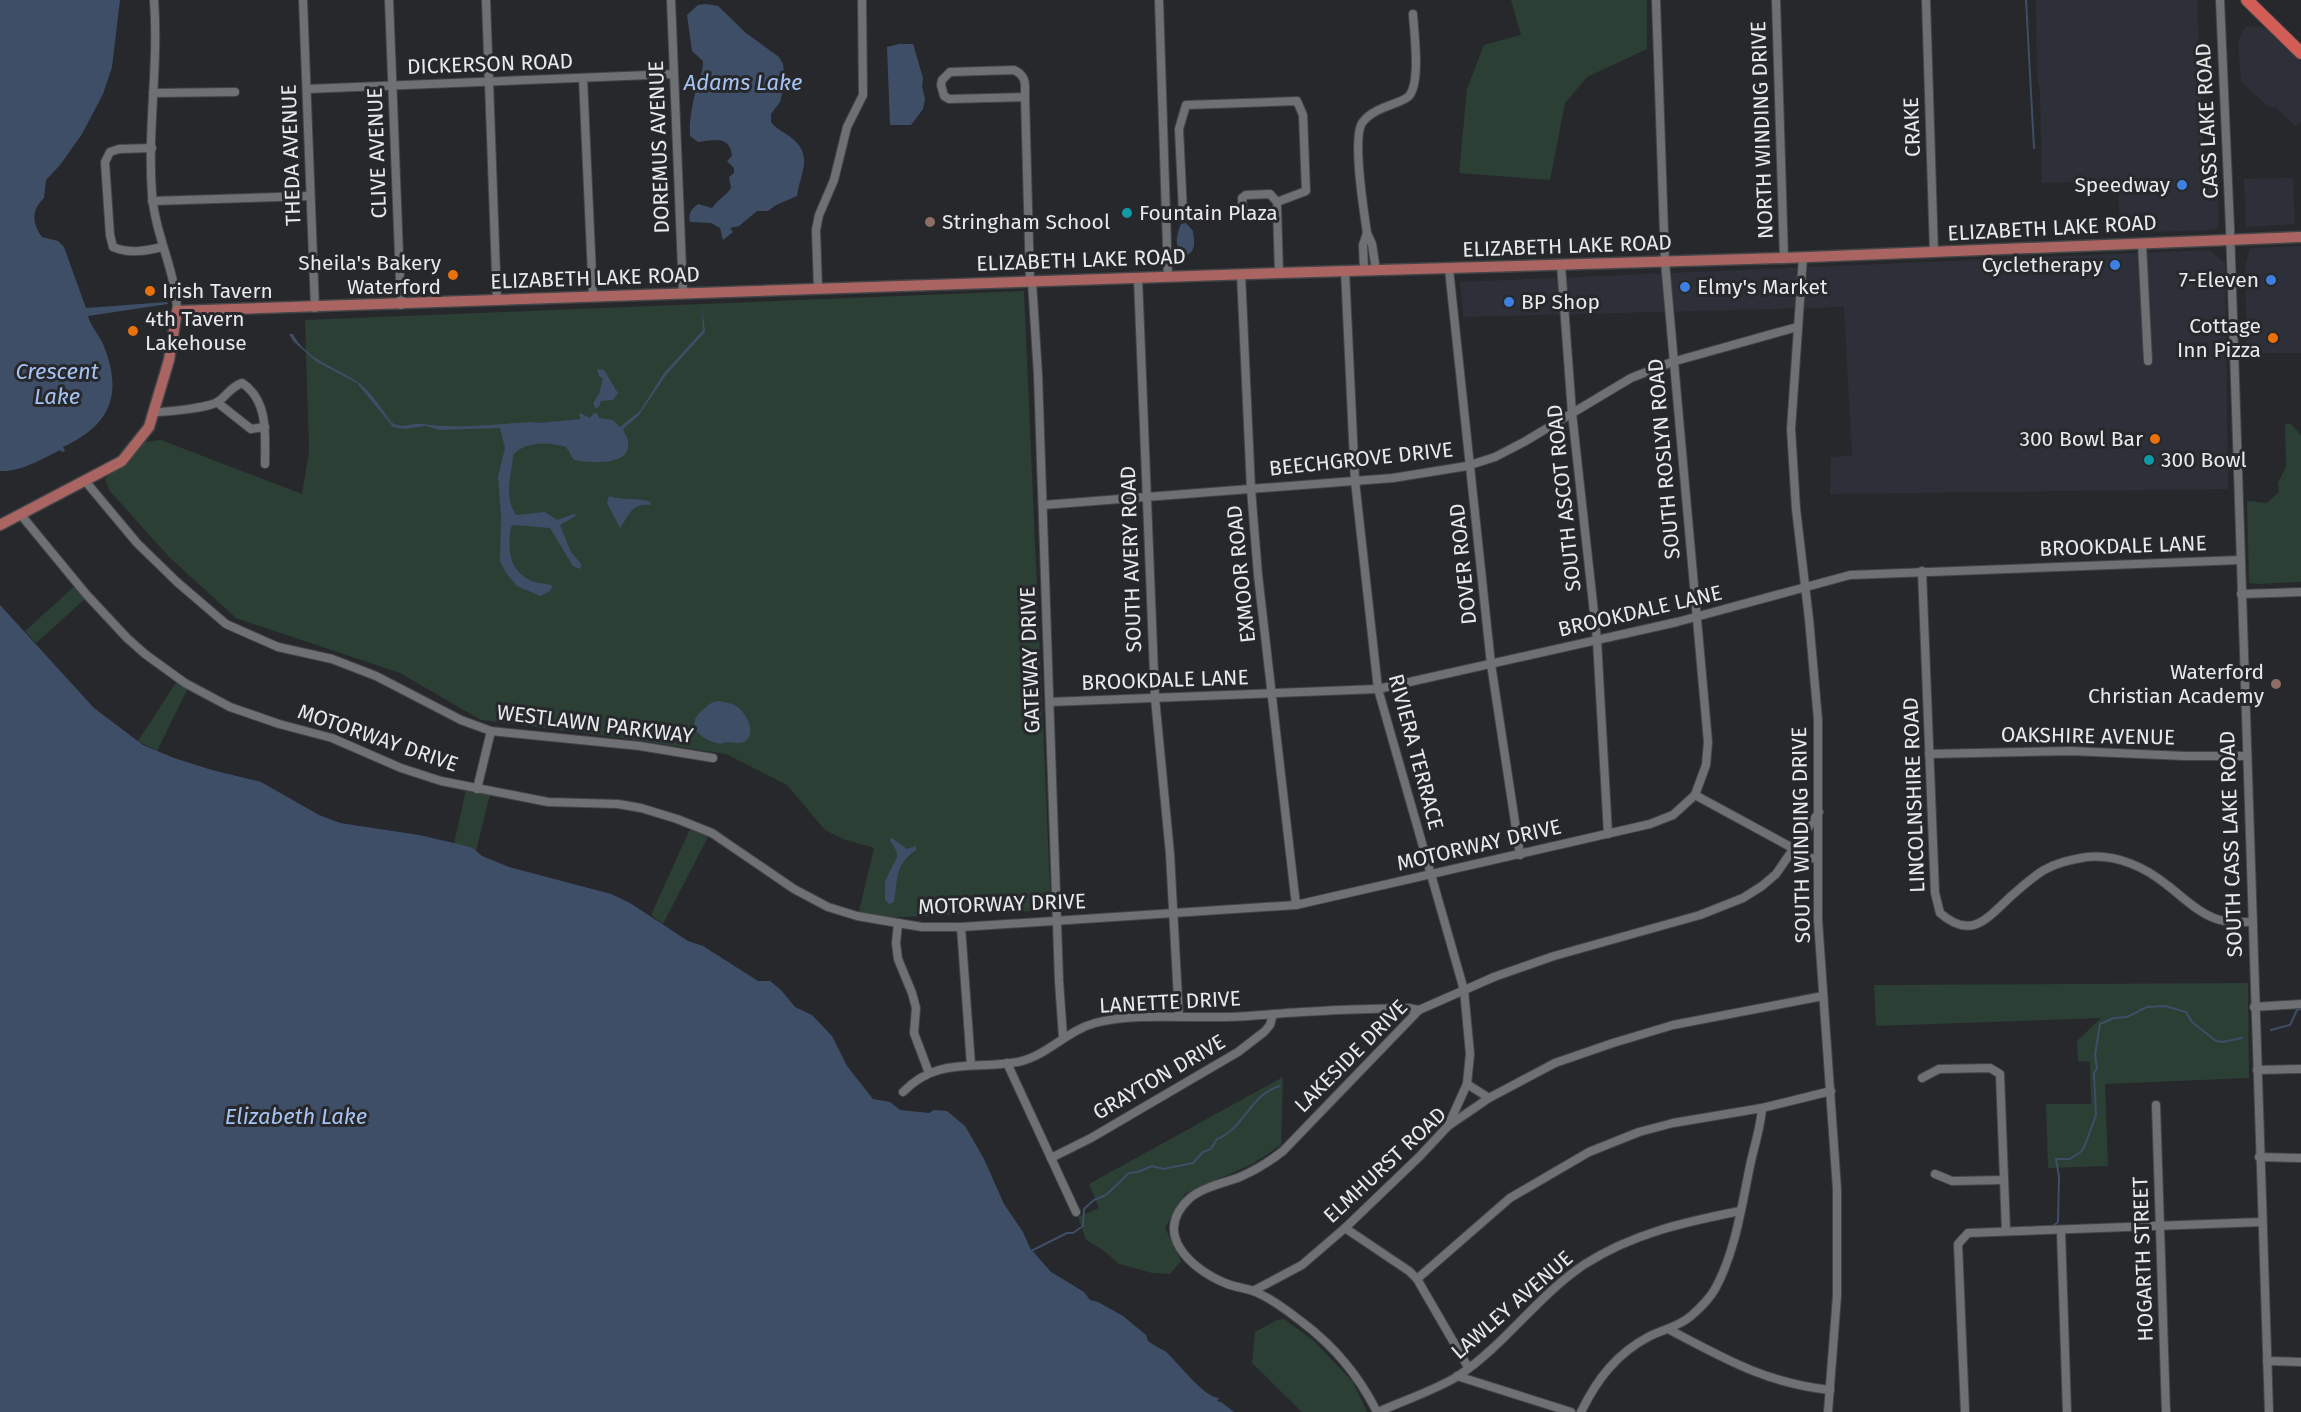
<svg xmlns="http://www.w3.org/2000/svg" width="2301" height="1412" viewBox="0 0 2301 1412" font-family="'Fira Sans',sans-serif">
<rect width="100%" height="100%" fill="#27282b"/>
<g fill="#2d3039">
<polygon points="2036,0 2197,0 2204,168 2217,168 2219,226 2214,230 2120,233 2118,180 2042,183 2040,92 2037,78"/>
<polygon points="2246,26 2264,27 2301,62 2301,122 2295,126 2276,108 2269,107 2241,82 2238,41"/>
<polygon points="2293,178 2295,224 2246,227 2244,179"/>
<polygon points="2301,246 2301,353 2247,353 2245,267 2250,248"/>
<polygon points="2209,250 2225,263 2228,489 1830,494 1831,457 1852,455 1844,307 1463,317 1460,282"/>
</g>
<g fill="#2b3f34">
<polygon points="1511,0 1647,0 1647,49 1587,77 1565,103 1550,180 1459,173 1467,89 1484,45 1521,35"/>
<polygon points="1024,291 1051,910 884,918 859,911 874,848 843,839 825,830 787,785 726,754 629,739 481,720 400,673 236,618 169,557 109,490 105,479 145,442 161,440 302,494 309,451 305,320"/>
<polygon points="2285,424 2291,424 2301,435 2301,582 2258,584 2249,583 2247,501 2267,503 2279,492 2278,483 2286,467"/>
<polygon points="76,585 86,598 36,643 25,631"/>
<polygon points="177,681 188,688 157,751 138,741"/>
<polygon points="466,789 490,794 476,851 473,848 454,844"/>
<polygon points="691,827 709,835 663,924 651,915"/>
<polygon points="2248,983 2249,1078 2105,1084 2108,1166 2048,1168 2046,1104 2091,1104 2090,1062 2078,1061 2077,1041 2101,1018 1876,1026 1874,985"/>
<polygon points="1283,1077 1281,1145 1252,1164 1185,1194 1165,1228 1181,1261 1170,1274 1152,1273 1119,1264 1103,1250 1086,1240 1078,1217 1099,1208 1089,1184"/>
<polygon points="1284,1319 1314,1341 1353,1382 1367,1412 1302,1412 1252,1363 1255,1332 1277,1320"/>
</g>
<g fill="#3f4e67">
<path d="M0,0H120L112,67L103,94L82,134L60,165L46,180L44,198C31,210 32,224 42,237L58,241L64,247L86,308L167,302L168,304L88,316C90,325 99,335 103,344C123,392 112,425 63,447L65,451L62,452L60,450C42,459 21,472 0,471Z"/>
<path d="M706,4L718,6L746,33L779,57L783,64L785,82L780,102L771,114V122C778,131 785,132 793,139C814,157 799,176 797,196L776,205L768,211H757L739,226L730,228L733,232L723,240L720,228L711,223L690,222C688,213 691,210 698,204L712,208C718,199 726,196 731,188L729,177L734,173V168L727,161L732,156C730,135 714,140 698,142L690,136C689,122 692,107 695,94C698,82 703,74 703,61L692,51L687,15L698,5Z"/>
<polygon points="899,44 913,44 923,78 922,86 925,99 923,109 911,125 890,125 887,47"/>
<path d="M1186,223L1193,231C1194,240 1197,250 1187,255C1173,251 1176,235 1181,224Z"/>
<path d="M702,306L705,332L666,375L639,415L623,429C624,433 628,437 628,442C632,467 588,463 574,460L566,447C549,442 526,441 513,455C512,475 503,496 516,515L545,512L557,520L574,514L577,515L560,525L571,552L582,565L580,569L573,566L550,528L513,525L511,527C507,550 509,573 535,582C541,584 547,583 553,586L550,591L540,596L517,586L506,573L500,561L501,515L498,477L505,448L500,428L439,430L426,426L405,429L393,427L357,383L317,362L294,342L289,334H293C305,359 338,368 359,383C369,390 384,411 391,422C402,430 411,422 423,424C458,429 495,424 531,422L538,423L581,419L579,415L580,413L590,418L594,413H597L599,418L613,420L620,427L640,411L664,373L703,330Z"/>
<polygon points="597,369 604,370 618,393 613,400 601,401 599,407 595,408 593,403 599,394 603,379 599,376"/>
<path d="M609,496C623,501 638,497 651,502L650,505C631,503 629,516 620,528L607,503Z"/>
<path d="M0,605L94,708L143,745L174,758L212,770L261,782L319,815L340,823L419,835L458,844L473,848L482,856L509,867L611,894L630,903L688,941L703,946L758,981H770L781,990L795,1007L812,1015L832,1036L847,1066L873,1099L890,1102L900,1110L929,1113L934,1110L947,1111L965,1126L984,1159L1004,1204L1023,1232L1030,1248L1051,1272L1084,1292L1090,1300L1098,1302L1123,1316L1146,1335L1148,1341C1153,1345 1159,1348 1165,1351C1178,1362 1204,1398 1219,1398L1217,1401L1221,1402L1234,1412H0Z"/>
<path d="M718,701C724,702 731,703 736,706C746,712 758,734 744,742C737,745 728,740 721,744C700,740 682,725 705,708C710,704 711,702 718,701Z"/>
<path d="M892,838L907,849L916,846V850C894,865 898,880 894,902L889,904L885,900V881L897,857V852L890,840Z"/>
</g>
<g fill="none" stroke-linecap="round" stroke-linejoin="round">
<g stroke="#3f4e67" stroke-width="2">
<polyline points="2026,0 2034,148"/>
<polyline points="2271,1030 2290,1025 2297,1010 2301,1009"/>
<polyline points="2054,1225 2058,1222 2059,1177 2056,1159 2070,1159 2082,1151 2085,1145 2096,1115 2094,1073 2097,1068 2095,1055 2100,1024 2114,1018 2127,1017 2147,1007 2165,1006 2186,1012 2192,1022 2216,1041 2222,1042 2242,1038"/>
<path d="M1033,1250L1067,1233H1073L1083,1226L1084,1209L1094,1200L1106,1195L1129,1173L1138,1172L1152,1166L1163,1169L1193,1163L1203,1152L1211,1149L1217,1139C1245,1128 1250,1094 1280,1086"/>
</g>
<g stroke="#444548" stroke-width="10">
<g id="minor">
<path d="M154,0C159,65 147,130 152,194C155,235 176,271 177,311"/>
<polyline points="303,0 315,308"/>
<polyline points="389,0 401,305"/>
<polyline points="486,0 497,301"/>
<polyline points="671,0 683,293"/>
<polyline points="1159,0 1168,277"/>
<polyline points="1656,0 1665,262 1708,742 1706,765 1695,795"/>
<polyline points="1776,0 1784,258"/>
<polyline points="1926,0 1934,253"/>
<polyline points="2220,0 2230,228 2269,1412"/>
<polyline points="583,78 593,297"/>
<polyline points="307,89 674,74"/>
<polyline points="153,93 235,92"/>
<path d="M1025,97L949,99L944,96L941,85L942,80L950,72L1014,70C1027,76 1025,84 1025,97L1030,281"/>
<path d="M152,148L119,149L110,152L105,162L110,235L113,247C129,254 146,251 162,247"/>
<polyline points="152,201 310,196"/>
<polyline points="1277,207 1279,273"/>
<polyline points="1183,212 1179,129 1186,105 1297,101 1303,115 1306,191 1277,202 1270,194 1246,195 1242,198 1243,212 1277,211"/>
<polyline points="2142,243 2148,361"/>
<polyline points="1803,257 1791,429 1796,509 1809,619 1818,720 1818,920 1837,1189 1837,1296 1828,1412"/>
<polyline points="1561,265 1572,413 1597,640 1608,834"/>
<polyline points="1449,269 1491,664 1520,855"/>
<polyline points="1345,270 1355,481 1378,689 1464,990 1470,1054 1467,1084 1448,1126"/>
<polyline points="1364,270 1363,245 1367,233"/>
<path d="M1376,270L1372,244L1367,233C1364,212 1352,139 1362,123C1369,113 1382,108 1393,104C1398,102 1405,100 1409,96C1421,82 1414,32 1413,14"/>
<polyline points="1241,274 1251,489 1258,575 1296,905"/>
<polyline points="1138,278 1155,698 1170,854 1179,1017"/>
<polyline points="1032,281 1038,375 1059,981 1063,1037"/>
<polyline points="818,289 816,230 819,215 834,180 847,127 863,95 862,0"/>
<polyline points="218,403 251,429 265,427"/>
<path d="M153,412C167,412 210,408 219,401C228,394 231,387 242,383C269,400 265,436 265,464"/>
<polyline points="86,482 137,543 177,582 226,624 278,647 332,659 376,676 461,720 491,731 640,746 713,758"/>
<polyline points="1043,505 1393,478 1467,466 1495,457 1524,442 1631,378 1672,362 1797,327"/>
<polyline points="21,515 86,594 127,638 145,654 185,683 230,707 279,724 332,738 401,768 441,781 548,802 618,804 641,808 677,819 712,833 794,889 828,907 857,916 898,923 922,927 961,927 1296,905 1650,824 1673,815 1695,795 1811,858 1818,859"/>
<path d="M1922,571L1935,893L1940,913C1970,939 1985,921 2008,899C2019,889 2031,878 2044,870C2056,863 2073,859 2087,857C2116,854 2145,867 2167,885C2183,897 2200,915 2220,920C2230,923 2242,922 2252,922"/>
<polyline points="2241,594 2301,592"/>
<polyline points="1050,702 1378,689 1677,622 1850,575 2240,560"/>
<polyline points="1929,754 2071,751 2185,756 2246,756"/>
<polyline points="477,789 491,731"/>
<polyline points="898,923 896,943 898,959 912,993 916,1008 914,1033 929,1073"/>
<polyline points="961,927 971,1065"/>
<polyline points="2254,1007 2301,1004"/>
<polyline points="1007,1063 1076,1212"/>
<polyline points="2257,1070 2301,1069"/>
<polyline points="1922,1078 1939,1069 1990,1068 2000,1074 2006,1231"/>
<polyline points="1467,1084 1489,1098"/>
<path d="M903,1092C938,1056 975,1070 1018,1062C1047,1056 1066,1031 1095,1023C1133,1013 1186,1018 1226,1017C1258,1016 1290,1012 1321,1011C1350,1009 1379,1009 1408,1008L1419,1010"/>
<polyline points="2156,1105 2166,1412"/>
<polyline points="2259,1157 2301,1158"/>
<polyline points="1051,1158 1091,1138 1238,1052 1264,1032 1270,1025 1273,1014"/>
<polyline points="1935,1174 1952,1181 2004,1180"/>
<polyline points="1345,1228 1409,1271 1417,1279 1468,1367"/>
<polyline points="2061,1231 2067,1412"/>
<polyline points="1417,1279 1510,1198 1589,1152 1639,1132 1673,1123 1762,1108 1831,1091"/>
<polyline points="1253,1291 1302,1265 1345,1228 1419,1157 1448,1126 1489,1098 1555,1063 1613,1043 1673,1025 1823,996"/>
<path d="M1670,1330C1725,1359 1766,1383 1830,1390"/>
<polyline points="2267,1361 2301,1362"/>
<polyline points="1457,1376 1571,1412"/>
<path d="M1377,1412C1359,1376 1334,1346 1302,1322C1289,1312 1275,1301 1260,1294C1250,1288 1236,1288 1225,1283C1191,1269 1151,1233 1190,1198C1203,1187 1224,1183 1240,1177C1256,1170 1269,1162 1283,1151L1419,1010L1494,977L1554,956L1700,915L1743,898L1762,886L1776,874L1819,812"/>
<path d="M1378,1412C1402,1401 1436,1390 1458,1376C1505,1345 1538,1295 1585,1264C1634,1233 1685,1222 1740,1211"/>
<path d="M1581,1412C1597,1379 1617,1353 1650,1336C1664,1329 1678,1327 1691,1316C1699,1309 1710,1298 1715,1289C1736,1251 1742,1203 1751,1161C1755,1144 1761,1125 1762,1108"/>
<polyline points="1965,1412 1958,1244 1968,1233 2262,1222"/>
</g>
</g>
<g stroke="#444548" stroke-width="13">
<polyline id="major" points="0,525 122,461 149,427 169,360 177,311 1279,273 1784,258 2301,237"/>
</g>
<g stroke="#444548" stroke-width="14">
<polyline id="highway" points="2247,0 2301,53"/>
</g>
<use href="#minor" stroke="#6f7073" stroke-width="8"/>
<use href="#major" stroke="#aa6562" stroke-width="10"/>
<use href="#highway" stroke="#d25d56" stroke-width="12"/>
</g>
<g fill="#3f7fe0" stroke="#27282b" stroke-width="2">
<circle cx="2182" cy="185" r="6"/>
<circle cx="2115" cy="265" r="6"/>
<circle cx="2271" cy="280" r="6"/>
<circle cx="1685" cy="287" r="6"/>
<circle cx="1509" cy="302" r="6"/>
</g>
<g fill="#0f9aa8" stroke="#27282b" stroke-width="2">
<circle cx="1127" cy="213" r="6"/>
<circle cx="2149" cy="460" r="6"/>
</g>
<g fill="#8d6e63" stroke="#27282b" stroke-width="2">
<circle cx="930" cy="222" r="6"/>
<circle cx="2276" cy="684" r="6"/>
</g>
<g fill="#e8710a" stroke="#27282b" stroke-width="2">
<circle cx="453" cy="275" r="6"/>
<circle cx="150" cy="291" r="6"/>
<circle cx="133" cy="331" r="6"/>
<circle cx="2273" cy="338" r="6"/>
<circle cx="2155" cy="439" r="6"/>
</g>
<g text-anchor="middle" stroke-width="6" stroke-linejoin="round" paint-order="stroke">
<g font-size="21" fill="#e8e9eb" stroke="#27282b">
<text transform="translate(490 64) rotate(-2)" y="7">DICKERSON ROAD</text>
<text transform="translate(2207 121) rotate(-93)" y="7">CASS LAKE ROAD</text>
<text transform="translate(1912 127) rotate(-92)" y="7">CRAKE</text>
<text transform="translate(1762 130) rotate(-92)" y="7">NORTH WINDING DRIVE</text>
<text transform="translate(659 147) rotate(-92)" y="7">DOREMUS AVENUE</text>
<text transform="translate(377 153) rotate(-92)" y="7">CLIVE AVENUE</text>
<text transform="translate(291 155) rotate(-92)" y="7">THEDA AVENUE</text>
<text transform="translate(2052 228) rotate(-3)" y="7">ELIZABETH LAKE ROAD</text>
<text transform="translate(1567 246) rotate(-2)" y="7">ELIZABETH LAKE ROAD</text>
<text transform="translate(1081 260) rotate(-2)" y="7">ELIZABETH LAKE ROAD</text>
<text transform="translate(595 278) rotate(-2)" y="7">ELIZABETH LAKE ROAD</text>
<text transform="translate(1361 459) rotate(-6)" y="7">BEECHGROVE DRIVE</text>
<text transform="translate(1664 459) rotate(-95)" y="7">SOUTH ROSLYN ROAD</text>
<text transform="translate(1564 498) rotate(-96)" y="7">SOUTH ASCOT ROAD</text>
<text transform="translate(2123 546) rotate(-2)" y="7">BROOKDALE LANE</text>
<text transform="translate(1131 559) rotate(-92)" y="7">SOUTH AVERY ROAD</text>
<text transform="translate(1463 564) rotate(-96)" y="7">DOVER ROAD</text>
<text transform="translate(1241 574) rotate(-96)" y="7">EXMOOR ROAD</text>
<text transform="translate(1640 611) rotate(-13)" y="7">BROOKDALE LANE</text>
<text transform="translate(1030 660) rotate(-92)" y="7">GATEWAY DRIVE</text>
<text transform="translate(1165 680) rotate(-2)" y="7">BROOKDALE LANE</text>
<text transform="translate(595 724) rotate(7)" y="7">WESTLAWN PARKWAY</text>
<text transform="translate(2088 736) rotate(1)" y="7">OAKSHIRE AVENUE</text>
<text transform="translate(378 738) rotate(19)" y="7">MOTORWAY DRIVE</text>
<text transform="translate(1416 752) rotate(75)" y="7">RIVIERA TERRACE</text>
<text transform="translate(1914 795) rotate(-92)" y="7">LINCOLNSHIRE ROAD</text>
<text transform="translate(1801 835) rotate(-91)" y="7">SOUTH WINDING DRIVE</text>
<text transform="translate(2231 844) rotate(-92)" y="7">SOUTH CASS LAKE ROAD</text>
<text transform="translate(1479 845) rotate(-13)" y="7">MOTORWAY DRIVE</text>
<text transform="translate(1002 904) rotate(-2)" y="7">MOTORWAY DRIVE</text>
<text transform="translate(1170 1002) rotate(-3)" y="7">LANETTE DRIVE</text>
<text transform="translate(1351 1056) rotate(-45)" y="7">LAKESIDE DRIVE</text>
<text transform="translate(1159 1077) rotate(-30)" y="7">GRAYTON DRIVE</text>
<text transform="translate(1385 1165) rotate(-43)" y="7">ELMHURST ROAD</text>
<text transform="translate(2143 1259) rotate(-92)" y="7">HOGARTH STREET</text>
<text transform="translate(1512 1305) rotate(-41)" y="7">LAWLEY AVENUE</text>
</g>
<g font-size="21" fill="#e8e9eb" stroke="#27282b" text-anchor="end">
<text x="2170" y="192">Speedway</text>
<text x="1139" y="220" text-anchor="start">Fountain Plaza</text>
<text x="942" y="229" text-anchor="start">Stringham School</text>
<text x="441" y="270">Sheila's Bakery<tspan x="441" dy="24">Waterford</tspan></text>
<text x="2103" y="272">Cycletherapy</text>
<text x="2259" y="287">7-Eleven</text>
<text x="1697" y="294" text-anchor="start">Elmy's Market</text>
<text x="162" y="298" text-anchor="start">Irish Tavern</text>
<text x="1521" y="309" text-anchor="start">BP Shop</text>
<text x="145" y="326" text-anchor="start">4th Tavern<tspan x="145" dy="24">Lakehouse</tspan></text>
<text x="2261" y="333">Cottage<tspan x="2261" dy="24">Inn Pizza</tspan></text>
<text x="2143" y="446">300 Bowl Bar</text>
<text x="2161" y="467" text-anchor="start">300 Bowl</text>
<text x="2264" y="679">Waterford<tspan x="2264" dy="24">Christian Academy</tspan></text>
</g>
<g font-size="22" font-style="italic" fill="#a6c3f4" stroke="#27282b">
<text x="743" y="90">Adams Lake</text>
<text x="57" y="379">Crescent<tspan x="57" dy="25">Lake</tspan></text>
<text x="296" y="1124">Elizabeth Lake</text>
</g>
</g>
</svg>
